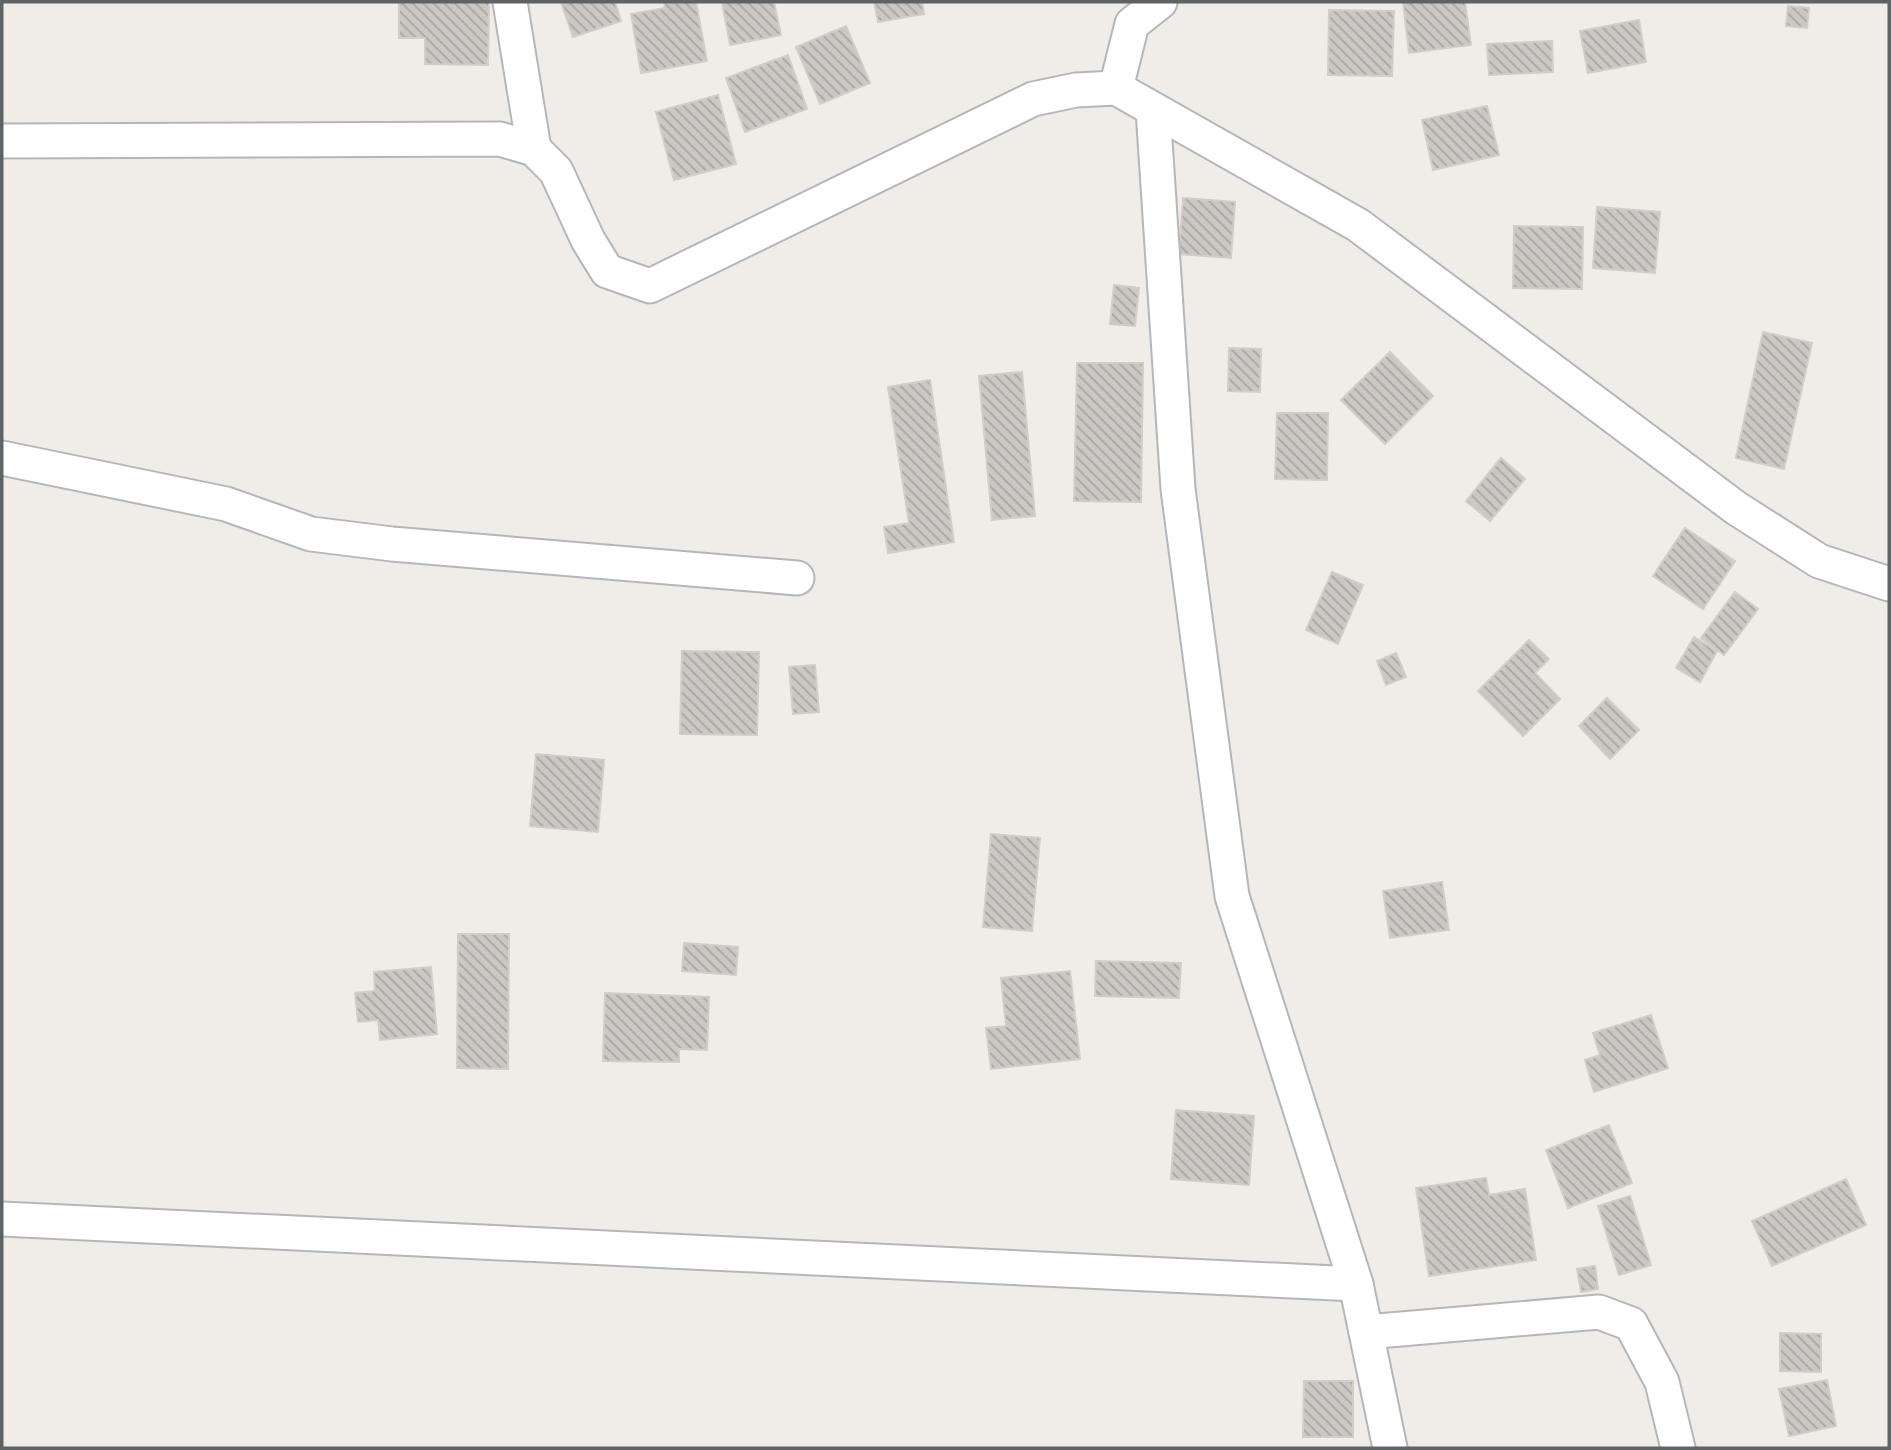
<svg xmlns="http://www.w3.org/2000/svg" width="1891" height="1450" viewBox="0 0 1891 1450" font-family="'Public Sans',sans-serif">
<defs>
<pattern id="building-back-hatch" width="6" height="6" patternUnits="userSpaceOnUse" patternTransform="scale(1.75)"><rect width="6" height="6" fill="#cbc7c3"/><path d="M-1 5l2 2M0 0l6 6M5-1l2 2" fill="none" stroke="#a8a5a2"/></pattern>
</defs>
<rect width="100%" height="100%" fill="#f0ece7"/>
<g fill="url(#building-back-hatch)" stroke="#d4cdc5" stroke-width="2">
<polygon points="399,2 489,2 488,65 425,64 425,38 399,38"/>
<polygon points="561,2 615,2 621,21 573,37"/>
<polygon points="664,2 696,2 707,61 641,73 631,14 665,8"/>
<polygon points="722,2 774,2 781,35 730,45"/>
<polygon points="874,2 922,2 924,14 878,22"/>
<polygon points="1403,2 1465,2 1471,45 1409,53"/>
<polygon points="1788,6 1809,8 1807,28 1786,26"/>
<polygon points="1329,10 1394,11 1392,76 1328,75"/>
<polygon points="1639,20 1646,62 1588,73 1580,31"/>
<polygon points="846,26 870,83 820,104 796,47"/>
<polygon points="1552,41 1553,72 1489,75 1487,44"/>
<polygon points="788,55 807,109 745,132 726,78"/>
<polygon points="718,95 736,164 674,180 656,112"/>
<polygon points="1487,106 1499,155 1433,170 1422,120"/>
<polygon points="1183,198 1235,202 1231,258 1179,254"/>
<polygon points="1597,207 1660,212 1655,273 1593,268"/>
<polygon points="1514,226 1583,227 1582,289 1513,288"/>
<polygon points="1114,285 1139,288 1135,326 1110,324"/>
<polygon points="1763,332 1812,343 1784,469 1736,458"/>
<polygon points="1229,348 1261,349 1260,392 1228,391"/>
<polygon points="1390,352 1433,396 1385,444 1341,400"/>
<polygon points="1077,363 1143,363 1141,502 1074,501"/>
<polygon points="1022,372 1035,516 992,520 979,376"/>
<polygon points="930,380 954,542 888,553 884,527 909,523 888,387"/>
<polygon points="1277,413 1328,413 1327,480 1275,479"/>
<polygon points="1501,458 1525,479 1490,521 1466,501"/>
<polygon points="1685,528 1735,561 1703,609 1653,576"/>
<polygon points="1332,572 1363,585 1338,644 1306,630"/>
<polygon points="1735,592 1758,609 1724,655 1701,638"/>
<polygon points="1694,637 1717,651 1700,682 1676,668"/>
<polygon points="1529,640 1549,659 1535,673 1560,699 1523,736 1478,691"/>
<polygon points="682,651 759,652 757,735 680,734"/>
<polygon points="1396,653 1406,677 1386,685 1377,661"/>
<polygon points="815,665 819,712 793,714 789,667"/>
<polygon points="1607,698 1639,730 1610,759 1579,726"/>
<polygon points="536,754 604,760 598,832 530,826"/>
<polygon points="991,834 1040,838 1032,931 983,927"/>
<polygon points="1442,882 1449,930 1390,938 1383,891"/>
<polygon points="458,934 509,934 508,1069 457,1068"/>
<polygon points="684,943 738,947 736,975 682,971"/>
<polygon points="1096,961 1181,963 1179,998 1095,996"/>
<polygon points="431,967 437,1034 380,1040 378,1020 358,1022 355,993 375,991 374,972"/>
<polygon points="1070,971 1080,1059 991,1069 986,1028 1006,1026 1001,978"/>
<polygon points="605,993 709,997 707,1050 679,1049 679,1062 603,1061"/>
<polygon points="1651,1015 1668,1068 1594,1092 1585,1060 1600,1055 1593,1033"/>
<polygon points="1176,1110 1254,1116 1249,1185 1171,1179"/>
<polygon points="1609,1125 1632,1183 1568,1208 1546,1150"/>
<polygon points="1486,1178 1489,1195 1525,1189 1536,1260 1429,1276 1416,1188"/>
<polygon points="1846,1179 1866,1225 1772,1266 1752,1221"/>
<polygon points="1630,1196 1651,1265 1619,1275 1598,1206"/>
<polygon points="1595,1266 1598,1289 1581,1292 1577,1269"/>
<polygon points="1780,1333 1821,1334 1821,1372 1780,1371"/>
<polygon points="1827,1380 1836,1426 1789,1436 1779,1389"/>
<polygon points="1304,1381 1353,1381 1353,1437 1303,1437"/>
</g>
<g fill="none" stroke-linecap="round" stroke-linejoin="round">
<g stroke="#b4b7ba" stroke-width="37">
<g id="minor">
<polyline points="510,2 534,149"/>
<polyline points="1116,88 1132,24 1160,2"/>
<polyline points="1153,110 1178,489 1232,896 1356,1284 1390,1448"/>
<polyline points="2,141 500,139 534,149 556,171 588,240 607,271 650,286 1033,99 1076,90 1116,88 1358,225 1736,508 1819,561 1889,584"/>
<polyline points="2,458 226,504 311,534 392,544 797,578"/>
<polyline points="2,1219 1356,1284"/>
<polyline points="1366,1332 1599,1312 1631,1324 1662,1382 1678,1448"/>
</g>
</g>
<use href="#minor" stroke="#fff" stroke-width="33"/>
</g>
<rect width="1891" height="1450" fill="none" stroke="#5e6366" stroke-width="7"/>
</svg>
